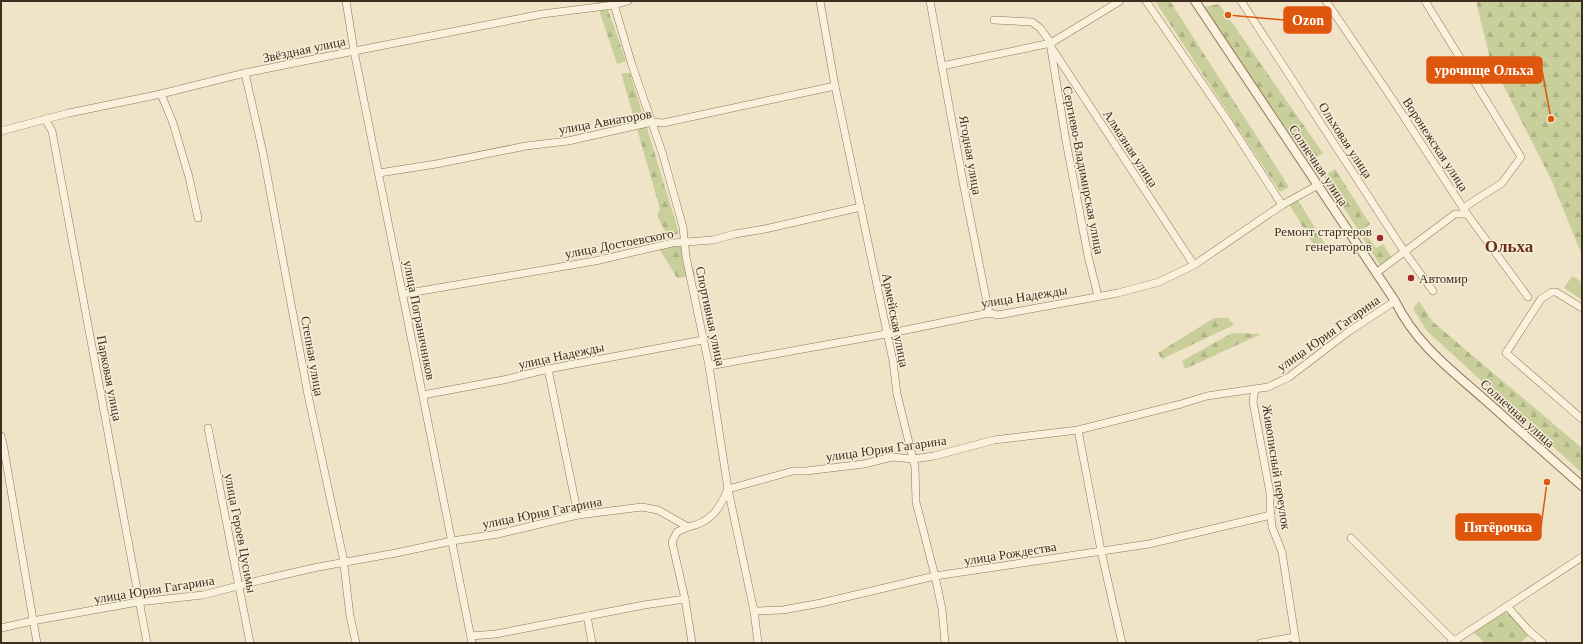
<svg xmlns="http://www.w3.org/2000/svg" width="1583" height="644" viewBox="0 0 1583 644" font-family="Georgia,serif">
<defs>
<pattern id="forest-firs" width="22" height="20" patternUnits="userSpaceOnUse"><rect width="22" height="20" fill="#c9cf9b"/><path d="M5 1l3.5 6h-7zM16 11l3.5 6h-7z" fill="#aeb285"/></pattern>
</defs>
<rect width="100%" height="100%" fill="#f0e4c8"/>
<polygon fill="#c9cf9b" points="1572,276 1582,282 1582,300 1564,288"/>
<g fill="url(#forest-firs)">
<polygon points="596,1 605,1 626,61 617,64"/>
<polygon points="1155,1 1170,1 1289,187 1280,192"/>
<polygon points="1476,1 1582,1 1582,255 1551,179 1490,59"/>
<polygon points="1219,4 1323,153 1309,162 1204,7"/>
<polygon points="621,73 630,73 679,233 668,238 657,215 660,209"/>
<polygon points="1335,169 1370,224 1363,230 1376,248 1383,244 1391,257 1380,265 1324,176"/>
<polygon points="1298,200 1326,246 1315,247 1289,204"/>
<polygon points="663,244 685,246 696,275 677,278 660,250"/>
<polygon points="1419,301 1433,322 1582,448 1582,473 1427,331 1413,309"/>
<polygon points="1214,318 1228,318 1234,325 1162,359 1158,353"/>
<polygon points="1232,333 1261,334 1185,369 1182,361"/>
<polygon points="1503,611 1510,615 1529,635 1520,643 1485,643 1474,633"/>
</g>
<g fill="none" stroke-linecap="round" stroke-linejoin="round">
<g stroke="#8d765c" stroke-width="8">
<g id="minor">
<polyline points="346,1 354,51 472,643"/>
<polyline points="613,1 632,65 662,152 683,227 686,257 709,366 728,489 754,611 758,643"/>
<polyline points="820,1 835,86 893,361 897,394 915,467 916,502 935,576 942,609 945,643"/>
<polyline points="930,1 963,182 989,313"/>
<polyline points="1120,1 1051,43 1051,47 1194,265"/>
<polyline points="1146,1 1228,121 1282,205"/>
<polyline points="1241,1 1404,251 1433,291"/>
<polyline points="1326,1 1393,100 1467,214 1528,297"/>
<polyline points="1425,1 1521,157 1502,183 1463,208"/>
<polyline points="1051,49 1066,141 1088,256 1098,296"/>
<polyline points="942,66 1051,43 1040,28 1032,22 994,20"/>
<polyline points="245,73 263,153 308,395 343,557 350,616 356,643"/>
<polyline points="161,94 173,123 189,177 198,218"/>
<polyline points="45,119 52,131 147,643"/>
<polyline points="1,131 69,113 161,94 245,73 314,59 542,14 614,5 628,1"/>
<polyline points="379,173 436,164 526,146 568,141 652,122 663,123 835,86"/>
<polyline points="1376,273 1455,214 1467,214"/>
<polyline points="403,294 595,261 672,243 713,240 735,234 765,229 861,207"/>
<polyline points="1582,308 1556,292 1552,292 1541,299 1506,353 1582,419"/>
<polyline points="709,366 886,334 989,313 998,315 1118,293 1159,282 1194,265 1282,205 1318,185"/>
<polyline points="548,369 578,515"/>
<polyline points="1256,389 1254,394 1253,402 1270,493 1270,507 1272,527 1282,552 1296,643"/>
<polyline points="423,395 503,380 548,369 703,340"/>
<polyline points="208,428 250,643"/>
<polyline points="1078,430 1101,551 1122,643"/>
<polyline points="1,436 4,449 37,643"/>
<polyline points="728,489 793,471 806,471 864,464 892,457 913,459 934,456 994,440 1078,430 1181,404 1207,396 1268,387 1289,377 1348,332 1395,301"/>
<polyline points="688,527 677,532 672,542 685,599 692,643"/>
<polyline points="1351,538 1454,641"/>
<polyline points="1507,606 1528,630 1543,643"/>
<polyline points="754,611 783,610 821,603 935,576 1149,544 1271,515"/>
<polyline points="587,616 592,643"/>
<path d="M1,628L32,621L138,602L203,595L261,580L318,567L396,553L452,541L498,534L578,515L642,507L658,510L688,527C711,522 719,510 728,489"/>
<polyline points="471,636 496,634 644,605 685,599"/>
<polyline points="1261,643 1295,637"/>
<polyline points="1451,643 1582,557"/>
</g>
</g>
<g stroke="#8d765c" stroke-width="10">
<path id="tertiary" d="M1195,1L1395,301C1416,344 1450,369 1484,399C1517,428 1549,457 1582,486"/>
</g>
<use href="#minor" stroke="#faf1dc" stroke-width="7"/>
<use href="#tertiary" stroke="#faf1dc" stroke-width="8"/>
</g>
<g fill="#9e2a2b" stroke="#f7eed8" stroke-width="1.5">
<circle cx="1380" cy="238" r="4"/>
<circle cx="1411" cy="278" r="4"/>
</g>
<g text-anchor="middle" stroke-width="3" stroke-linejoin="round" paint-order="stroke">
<g font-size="13" fill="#3d2e20" stroke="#f7eed8">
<text transform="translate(304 49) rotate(-12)" y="5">Звёздная улица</text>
<text transform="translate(605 121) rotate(-10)" y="5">улица Авиаторов</text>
<text transform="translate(1346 140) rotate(57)" y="5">Ольховая улица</text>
<text transform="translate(1436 144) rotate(57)" y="5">Воронежская улица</text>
<text transform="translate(1131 148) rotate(57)" y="5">Алмазная улица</text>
<text transform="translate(971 155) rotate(80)" y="5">Ягодная улица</text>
<text transform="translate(1319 165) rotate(56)" y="5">Солнечная улица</text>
<text transform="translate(1084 170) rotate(79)" y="5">Сергиево-Владимирская улица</text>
<text transform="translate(619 243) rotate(-11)" y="5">улица Достоевского</text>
<text transform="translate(1024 296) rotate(-9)" y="5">улица Надежды</text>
<text transform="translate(711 316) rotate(78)" y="5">Спортивная улица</text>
<text transform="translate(420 320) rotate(79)" y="5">улица Пограничников</text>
<text transform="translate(896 320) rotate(79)" y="5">Армейская улица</text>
<text transform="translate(1328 333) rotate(-35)" y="5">улица Юрия Гагарина</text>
<text transform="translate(561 355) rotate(-12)" y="5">улица Надежды</text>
<text transform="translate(313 356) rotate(80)" y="5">Степная улица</text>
<text transform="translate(110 378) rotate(79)" y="5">Парковая улица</text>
<text transform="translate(1518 413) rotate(42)" y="5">Солнечная улица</text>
<text transform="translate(886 448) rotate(-8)" y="5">улица Юрия Гагарина</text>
<text transform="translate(1277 467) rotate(81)" y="5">Живописный переулок</text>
<text transform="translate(542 512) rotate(-11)" y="5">улица Юрия Гагарина</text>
<text transform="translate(241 533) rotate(79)" y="5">улица Героев Цусимы</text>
<text transform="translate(1010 553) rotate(-9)" y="5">улица Рождества</text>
<text transform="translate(154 589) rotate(-9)" y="5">улица Юрия Гагарина</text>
</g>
<g font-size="13" fill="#3d2e20" stroke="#f7eed8" text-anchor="end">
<text x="1372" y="236">Ремонт стартеров<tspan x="1372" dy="15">генераторов</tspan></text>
<text x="1419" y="283" text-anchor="start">Автомир</text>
</g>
<g font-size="17" font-weight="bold" fill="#6b2e1e" stroke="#f7eed8">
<text x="1509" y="252">Ольха</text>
</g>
</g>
<path fill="none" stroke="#df570d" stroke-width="1.5" d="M1228 15L1284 20M1551 119L1542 70M1547 482L1541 527"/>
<g fill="#df570d" stroke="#f7eed8" stroke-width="1.5">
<circle cx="1228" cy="15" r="4"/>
<circle cx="1551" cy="119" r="4"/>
<circle cx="1547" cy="482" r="4"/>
</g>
<g fill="#df570d" stroke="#df570d" stroke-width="1.5">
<rect x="1284" y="7" width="47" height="26" rx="4"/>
<rect x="1427" y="57" width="115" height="26" rx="4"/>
<rect x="1456" y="514" width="85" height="26" rx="4"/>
</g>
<g font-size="14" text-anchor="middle" font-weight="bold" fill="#fff">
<text x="1308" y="25">Ozon</text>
<text x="1484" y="75">урочище Ольха</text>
<text x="1498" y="532">Пятёрочка</text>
</g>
<rect width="1583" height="644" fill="none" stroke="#3d2e20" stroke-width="4"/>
</svg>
